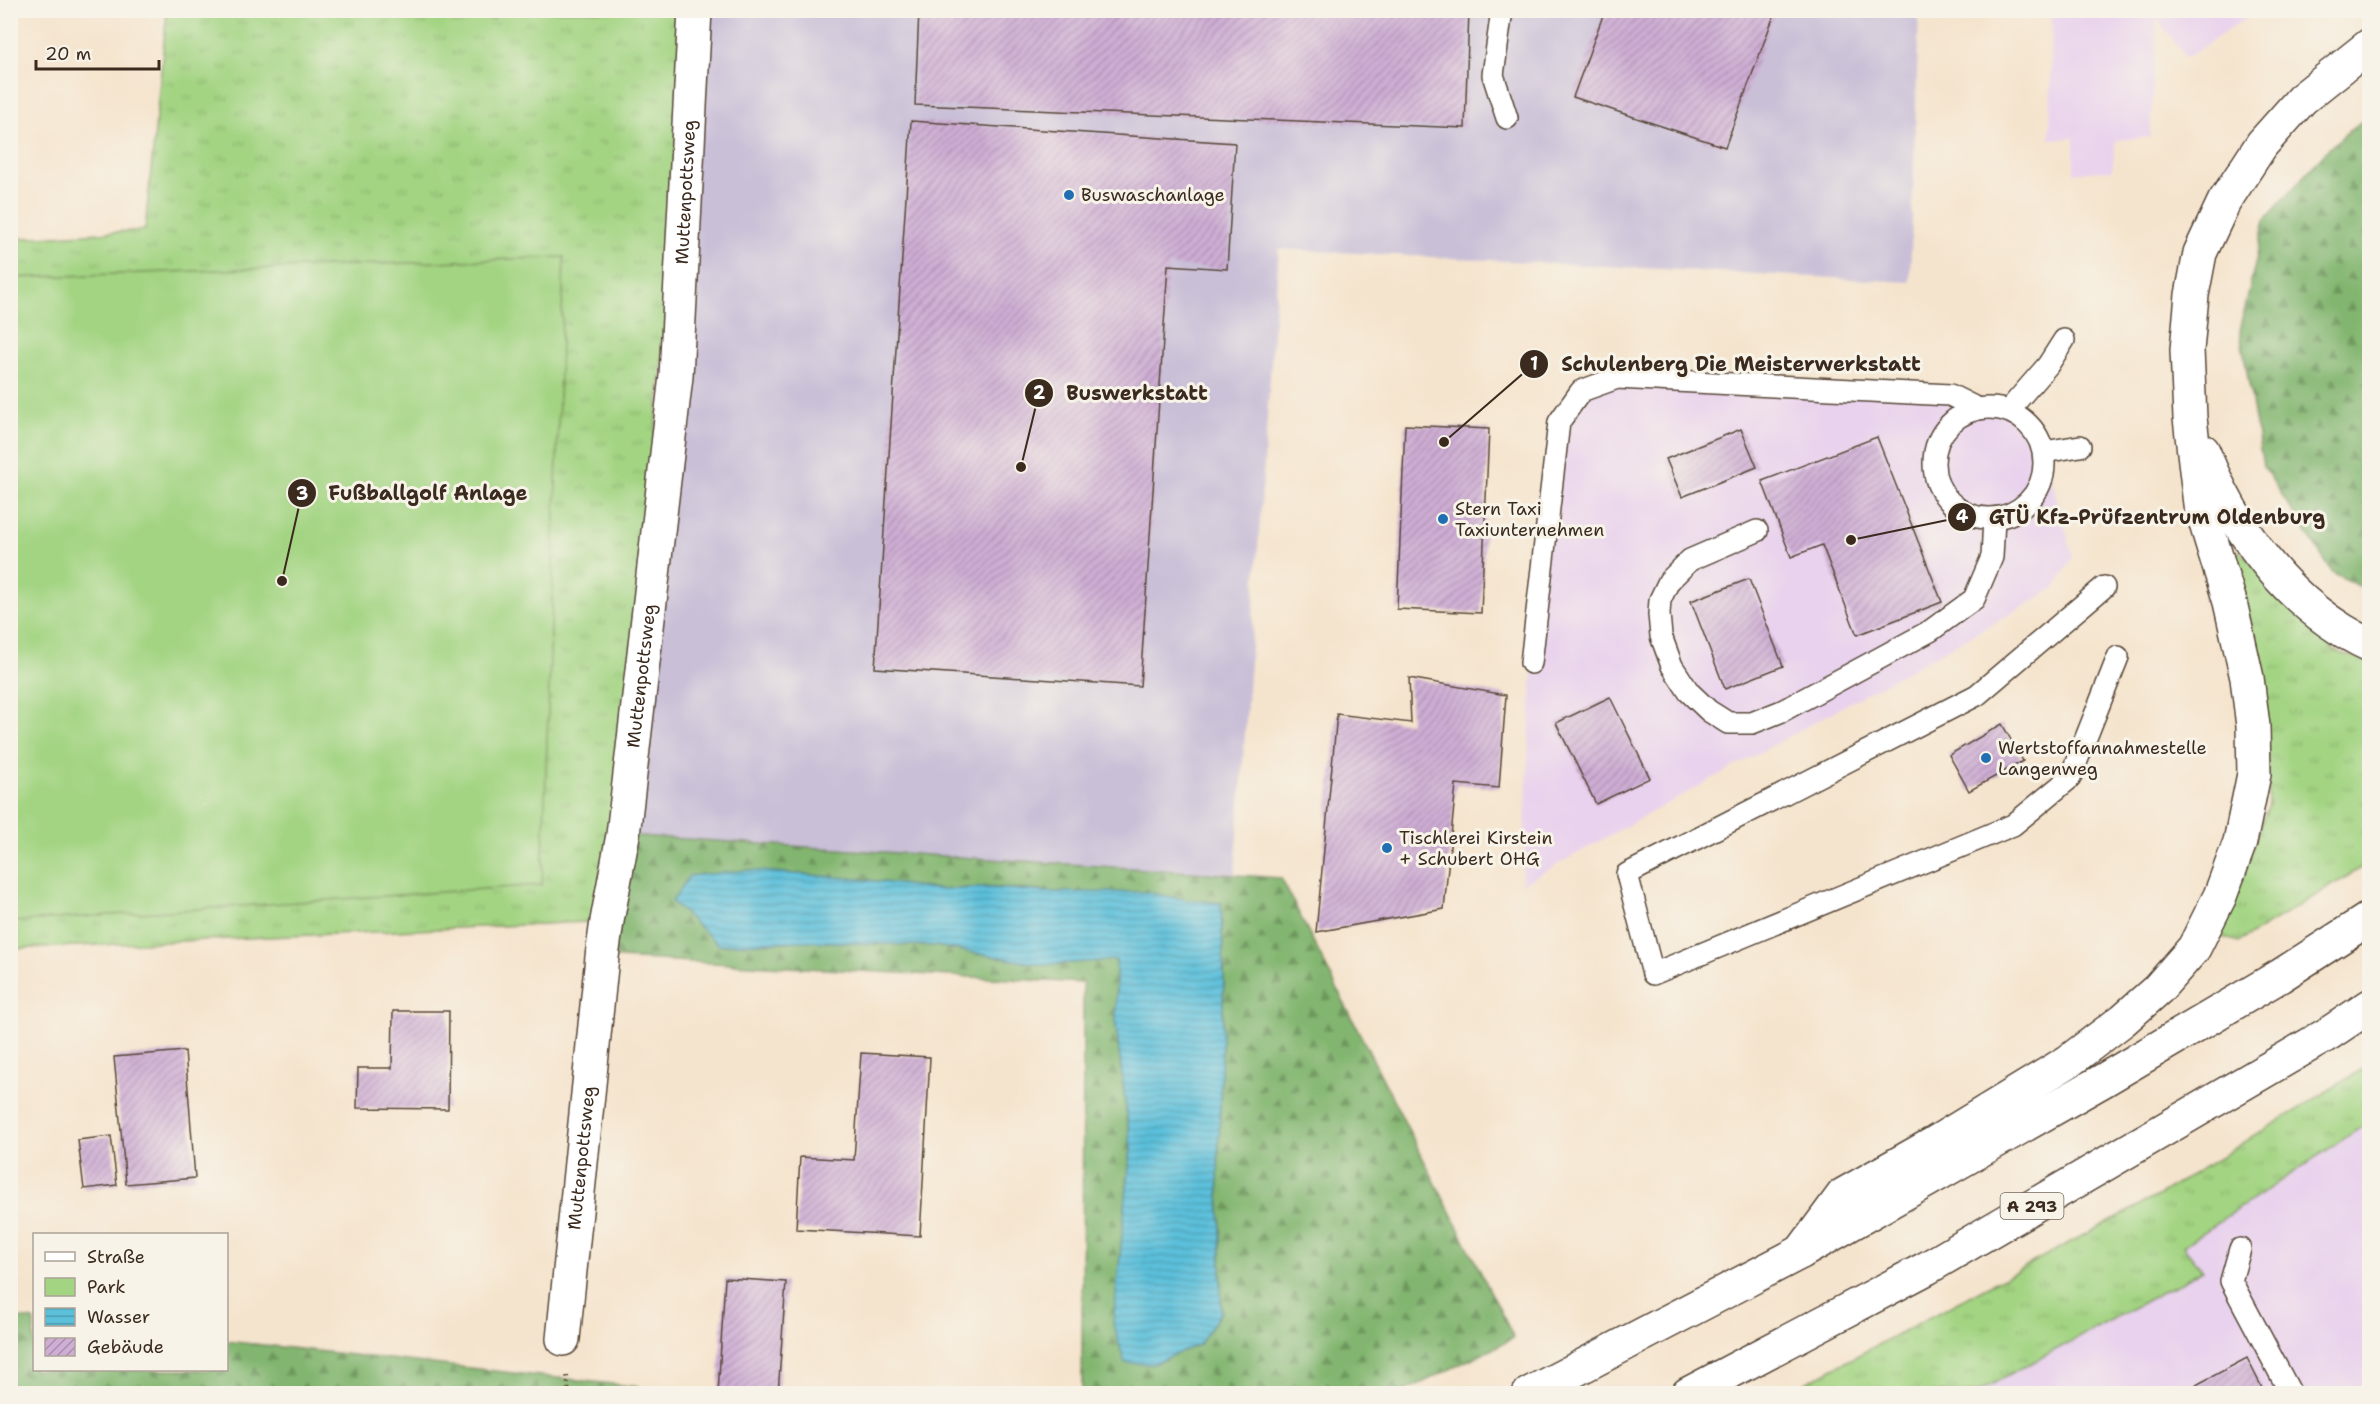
<svg xmlns="http://www.w3.org/2000/svg" width="2380" height="1404" viewBox="0 0 2380 1404" font-family="'Shantell Sans',sans-serif">
<defs>
<pattern id="grass-tufts" width="24" height="20" patternUnits="userSpaceOnUse" patternTransform="scale(1.5)"><rect width="24" height="20" fill="#a3d482"/><path d="M3 7l-1-3M5 7V3M7 7l1-3M15 17l-1-3M17 17v-4M19 17l1-3" fill="none" stroke="#8db670"/></pattern>
<pattern id="forest-firs" width="22" height="20" patternUnits="userSpaceOnUse" patternTransform="scale(1.5)"><rect width="22" height="20" fill="#82b670"/><path d="M5 1l3.5 6h-7zM16 11l3.5 6h-7z" fill="#6c945b"/></pattern>
<pattern id="water-rules" width="6" height="5" patternUnits="userSpaceOnUse" patternTransform="scale(1.5)"><rect width="6" height="5" fill="#5cc0db"/><path d="M0 2.5h6" fill="none" stroke="#4d9cb1"/></pattern>
<pattern id="building-hatch" width="6" height="6" patternUnits="userSpaceOnUse" patternTransform="scale(1.5)"><rect width="6" height="6" fill="#cfaed5"/><path d="M-1 1l2-2M0 6l6-6M5 7l2-2" fill="none" stroke="#a98eac"/></pattern>
</defs>
<rect width="100%" height="100%" fill="#f7f3e8"/>
<filter id="ink" filterUnits="userSpaceOnUse"><feTurbulence type="fractalNoise" baseFrequency=".0167" numOctaves="2"/><feDisplacementMap in="SourceGraphic" scale="12" xChannelSelector="R" yChannelSelector="G"/><feConvolveMatrix kernelMatrix="1 2 1 2 8 2 1 2 1" color-interpolation-filters="sRGB"/></filter>
<filter id="wash" filterUnits="userSpaceOnUse"><feTurbulence type="fractalNoise" baseFrequency=".008" numOctaves="4" result="noise"/><feDisplacementMap in="SourceGraphic" scale="24" xChannelSelector="R" yChannelSelector="G"/><feGaussianBlur stdDeviation="1.35" result="paint"/><feColorMatrix in="noise" values="0 0 0 0 0 0 0 0 0 0 0 0 0 0 0 0 0 1.4 0 .05"/><feComposite in="paint" operator="in"/></filter>
<g filter="url(#wash)">
<rect width="100%" height="100%" fill="#f5e4cd"/>
<g fill="#e9d2ed">
<polygon points="2052,11 2052,10 2257,11 2186,58 2157,18 2150,137 2116,140 2112,170 2074,173 2074,138 2050,139"/>
<polygon points="1617,378 1950,395 1978,409 1994,408 2008,411 2044,452 2073,556 2056,587 2028,604 1522,884 1533,661 1559,422 1581,391"/>
<polygon points="2369,1071 2369,1393 1810,1394 2291,1120"/>
</g>
<polygon fill="#c9bfd7" points="696,11 1919,11 1910,282 1279,249 1235,875 623,835"/>
<g fill="url(#grass-tufts)" stroke="#6f7f50" stroke-width="1.5">
<polygon points="167,11 697,11 607,921 11,949 10,239 145,230"/>
<polygon points="2239,550 2333,650 2369,663 2369,863 2239,942 2218,936 2269,804 2266,703 2232,563"/>
<polygon points="2369,1065 2369,1122 2183,1246 2203,1270 1976,1393 1787,1393 2161,1194"/>
</g>
<g fill="url(#forest-firs)" stroke="#5e7047" stroke-width="1.5" fill-rule="evenodd">
<polygon points="2369,115 2369,592 2332,572 2263,466 2240,331 2265,220 2328,149"/>
<path d="M623,835L1281,878L1514,1338L1401,1393H1082L1083,983L602,957ZM859,879L944,890L985,887L1221,903L1224,976L1218,1174L1221,1229V1312L1200,1344L1114,1324L1131,1148L1116,1027V959L1042,965L936,946L801,941L719,945Z"/>
<polygon points="10,1317 34,1320 34,1370 226,1370 227,1341 639,1387 651,1393 11,1393"/>
</g>
<g fill="#a3d482" stroke="#6f7f50" stroke-width="1.5">
<polygon points="400,11 495,10 495,11 494,19"/>
<polygon points="564,257 542,885 11,922 11,278"/>
</g>
<polygon fill="url(#water-rules)" stroke="#4c757c" stroke-width="1.5" points="748,870 859,879 944,890 985,887 1047,892 1146,892 1188,900 1221,903 1224,976 1218,1174 1221,1229 1221,1312 1200,1344 1153,1364 1125,1363 1113,1324 1131,1148 1116,1027 1116,960 1042,965 936,946 801,941 719,945 672,902 689,876"/>
<g id="blocks">
<g fill="url(#building-hatch)">
<polygon points="919,10 1469,10 1465,128 915,105"/>
<polygon points="1605,10 1776,10 1725,147 1573,97"/>
<polygon points="911,121 1235,143 1227,269 1168,265 1140,686 875,668"/>
<polygon points="1405,425 1489,429 1481,613 1397,609"/>
<polygon points="1741,429 1757,467 1682,497 1666,459"/>
<polygon points="1877,437 1942,602 1857,635 1822,545 1791,557 1762,481"/>
<polygon points="1749,579 1783,666 1725,689 1691,601"/>
<polygon points="1409,678 1506,695 1499,788 1456,784 1444,909 1316,932 1337,714 1411,723"/>
<polygon points="1610,697 1650,778 1596,804 1556,723"/>
<polygon points="2002,724 2023,761 1969,791 1949,755"/>
<polygon points="393,1011 449,1011 448,1109 357,1108 358,1068 392,1068"/>
<polygon points="185,1051 195,1178 126,1184 114,1057"/>
<polygon points="861,1053 930,1057 920,1236 796,1229 800,1157 854,1160"/>
<polygon points="111,1136 117,1185 84,1189 78,1140"/>
<polygon points="725,1278 786,1282 778,1394 718,1394"/>
<polygon points="2247,1358 2265,1394 2179,1394"/>
</g>
</g>
</g>
<g filter="url(#ink)">
<use href="#blocks" fill-opacity="0" stroke="#574638" stroke-width="1.5"/>
<g fill="none" stroke-linecap="round" stroke-linejoin="round">
<g stroke="#574638" stroke-width="24">
<g id="service">
<polyline points="1502,10 1493,75 1507,118"/>
<circle cx="1989" cy="463" r="55"/>
<polyline points="2008,411 2048,365 2064,340"/>
<polyline points="2044,452 2080,446"/>
<polyline points="1757,531 1690,560 1669,581 1660,600 1659,614 1661,636 1672,666 1689,692 1709,711 1728,723 1752,723 1782,711 1930,631 1974,599 1992,557 1994,519"/>
<polyline points="2104,587 1977,695 1627,874 1653,974 2013,825 2070,778 2118,657"/>
<polyline points="1531,663 1559,422 1581,391 1617,378 1950,395 1978,409"/>
<polyline points="2240,1249 2231,1281 2291,1394"/>
</g>
</g>
<g stroke="#574638" stroke-width="36">
<g id="minor">
<path id="s1" d="M563,1339L602,957L607,921L623,835L676,376L695,10"/>
</g>
</g>
<g stroke="#574638" stroke-width="36">
<g id="motorway">
<path d="M2203,451C2235,532 2290,608 2370,645"/>
<polyline points="1801,1252 1843,1195 1933,1144 2069,1061 2123,1020 2158,989 2194,948 2220,896 2240,842 2254,774 2253,726 2247,678 2230,602 2200,504 2190,418 2187,350 2192,295 2200,253 2224,202 2262,144 2302,99 2370,45"/>
<polyline points="1529,1394 1801,1252 2102,1081 2280,976 2370,918"/>
<polyline points="1688,1394 1927,1268 2328,1034 2370,1006"/>
</g>
</g>
<polyline stroke="#574638" stroke-width="4" stroke-dasharray="1.5 4.5" stroke-linecap="butt" points="567,1376 569,1394"/>
<use href="#service" stroke="#fff" stroke-width="21"/>
<use href="#minor" stroke="#fff" stroke-width="33"/>
<use href="#motorway" stroke="#fff" stroke-width="33"/>
</g>
</g>
<g fill="#1f6fb2" stroke="#f7f3e8" stroke-width="2">
<circle cx="1069" cy="195" r="6"/>
<circle cx="1443" cy="519" r="6"/>
<circle cx="1986" cy="758" r="6"/>
<circle cx="1387" cy="848" r="6"/>
</g>
<g text-anchor="middle" stroke-width="6" stroke-linejoin="round" paint-order="stroke">
<rect fill="#f7f3e8" stroke="#73665b" stroke-width="1.5" x="2000.5" y="1193" width="63" height="26" rx="4.5"/>
<g font-size="16" font-weight="bold" fill="#3b2a1e">
<text x="2032" y="1212">A 293</text>
</g>
<g font-size="18" fill="#3b2a1e" stroke="#f7f3e8">
<text dy="6" stroke="none"><textPath href="#s1" startOffset="1154">Muttenpottsweg</textPath></text>
<text dy="6" stroke="none"><textPath href="#s1" startOffset="668">Muttenpottsweg</textPath></text>
<text dy="6" stroke="none"><textPath href="#s1" startOffset="182">Muttenpottsweg</textPath></text>
</g>
<g font-size="18" fill="#3b2a1e" stroke="#f7f3e8" text-anchor="start">
<text x="1081" y="201">Buswaschanlage</text>
<text x="1455" y="515">Stern Taxi<tspan x="1455" dy="21">Taxiunternehmen</tspan></text>
<text x="1998" y="754">Wertstoffannahmestelle<tspan x="1998" dy="21">Langenweg</tspan></text>
<text x="1399" y="844">Tischlerei Kirstein<tspan x="1399" dy="21">+ Schubert OHG</tspan></text>
</g>
</g>
<path fill="none" stroke="#3b2a1e" stroke-width="2" d="M1444 442L1534 364M1021 467L1039 393M282 581L302 493M1851 540L1962 517"/>
<g fill="#3b2a1e" stroke="#f7f3e8" stroke-width="2">
<circle cx="1444" cy="442" r="6"/>
<circle cx="1021" cy="467" r="6"/>
<circle cx="282" cy="581" r="6"/>
<circle cx="1851" cy="540" r="6"/>
<circle cx="1534" cy="364" r="15"/>
<circle cx="1039" cy="393" r="15"/>
<circle cx="302" cy="493" r="15"/>
<circle cx="1962" cy="517" r="15"/>
</g>
<g font-size="18" text-anchor="middle" font-weight="bold" fill="#fff">
<text x="1534" y="370">1</text>
<text x="1039" y="399">2</text>
<text x="302" y="500">3</text>
<text x="1962" y="523">4</text>
</g>
<g font-size="20" text-anchor="middle" font-weight="bold" fill="#3b2a1e" stroke="#f7f3e8" stroke-width="6" stroke-linejoin="round" paint-order="stroke">
<text x="1741" y="371">Schulenberg Die Meisterwerkstatt</text>
<text x="1137" y="400">Buswerkstatt</text>
<text x="428" y="500">Fußballgolf Anlage</text>
<text x="2157" y="524">GTÜ Kfz-Prüfzentrum Oldenburg</text>
</g>
<rect width="2380" height="1404" fill="none" stroke="#f7f3e8" stroke-width="36"/>
<rect x="33" y="1233" width="195" height="138" fill="#f7f3e8" stroke="#aca397" stroke-width="1.5"/>
<rect x="45" y="1252" width="30" height="9" fill="#ffffff" stroke="#aca397" stroke-width="1.5"/>
<text x="87" y="1263" font-size="18" fill="#3b2a1e">Straße</text>
<rect x="45" y="1278" width="30" height="18" fill="#a3d482" stroke="#aca397" stroke-width="1.5"/>
<text x="87" y="1293" font-size="18" fill="#3b2a1e">Park</text>
<rect x="45" y="1308" width="30" height="18" fill="url(#water-rules)" stroke="#aca397" stroke-width="1.5"/>
<text x="87" y="1323" font-size="18" fill="#3b2a1e">Wasser</text>
<rect x="45" y="1338" width="30" height="18" fill="url(#building-hatch)" stroke="#aca397" stroke-width="1.5"/>
<text x="87" y="1353" font-size="18" fill="#3b2a1e">Gebäude</text>
<path d="M36 60v9h123v-9" fill="none" stroke="#3b2a1e" stroke-width="3"/>
<text x="45" y="60" font-size="18" fill="#3b2a1e" stroke="#f7f3e8" stroke-width="4.5" paint-order="stroke">20 m</text>
</svg>
